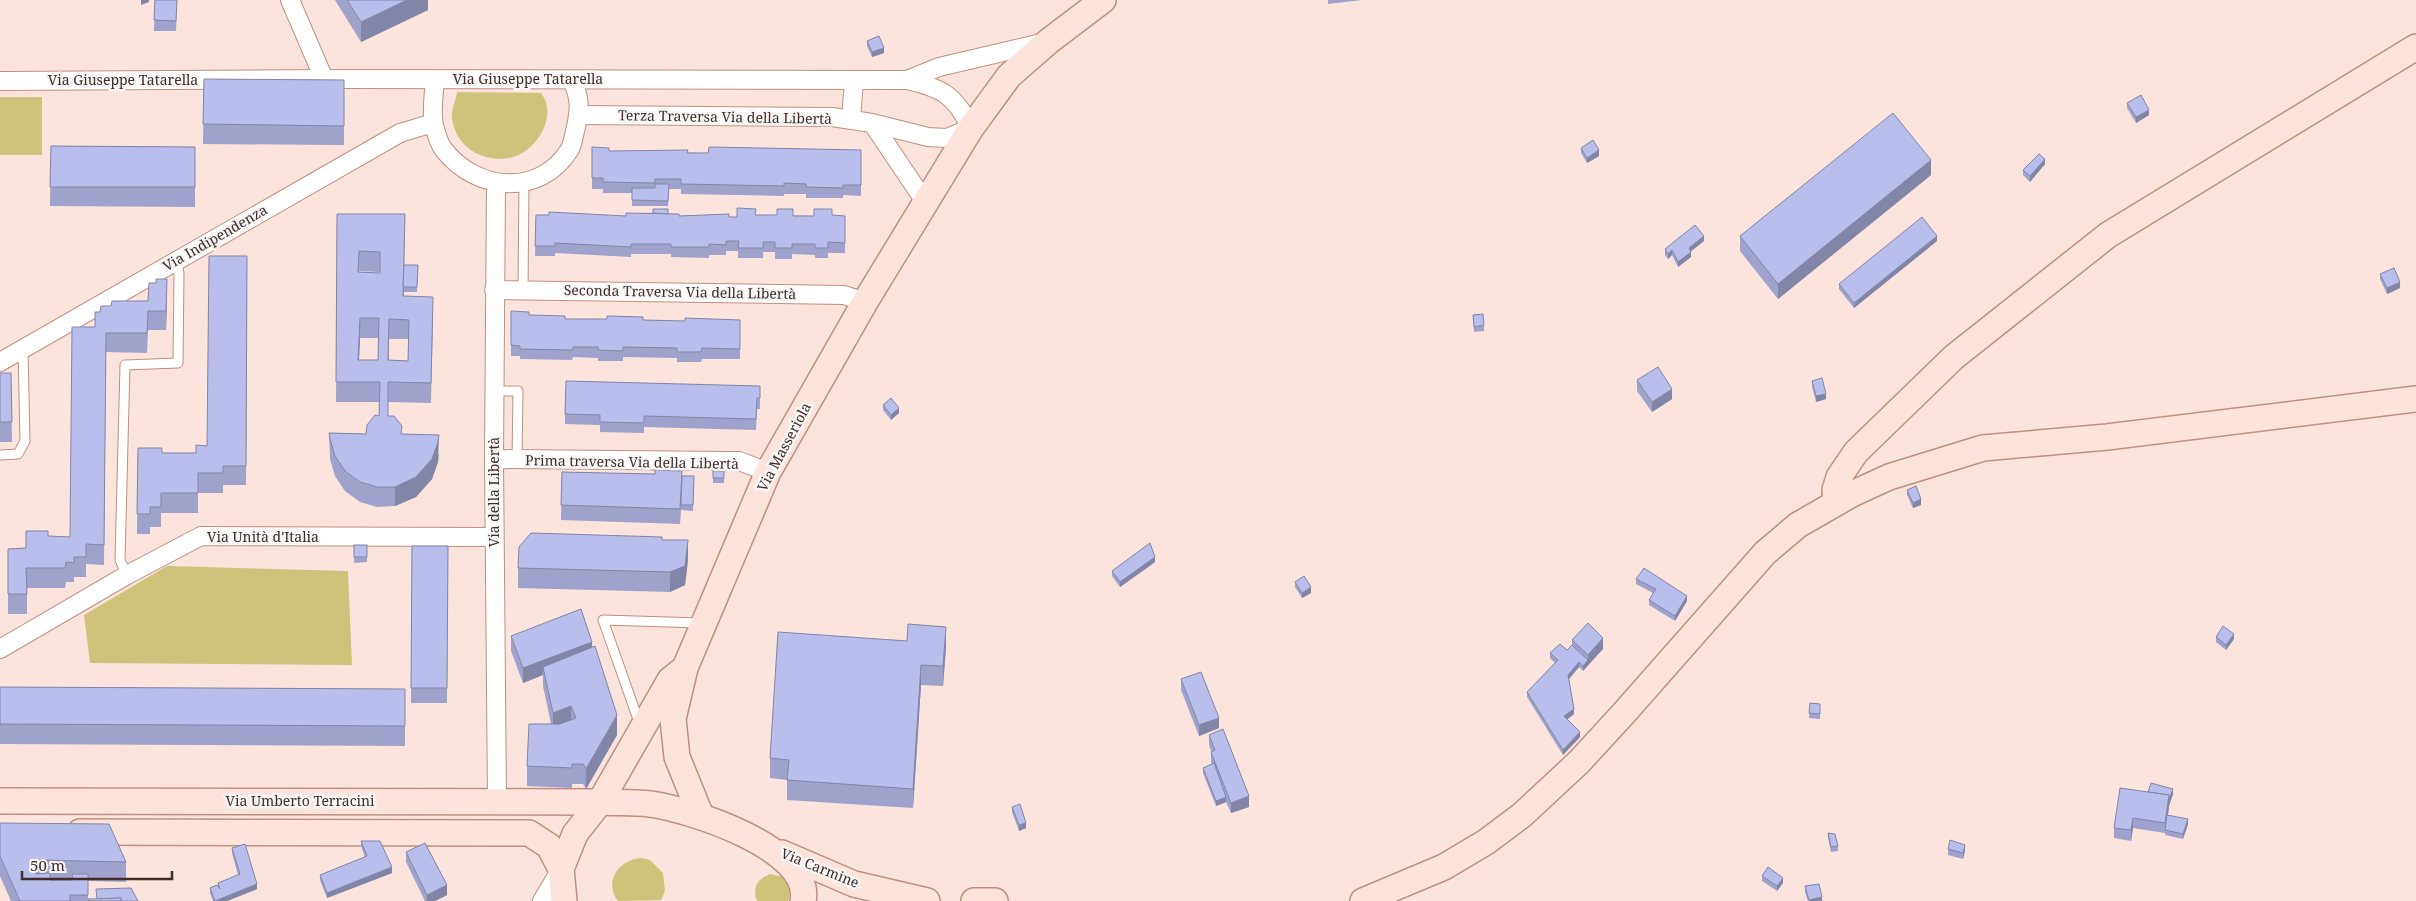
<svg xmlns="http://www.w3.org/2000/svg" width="2416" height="901" viewBox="0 0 2416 901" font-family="'Noto Serif',serif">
<rect width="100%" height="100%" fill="#fae4dd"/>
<g fill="#cfc37c">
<path d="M457,92L541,93C559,116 536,153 509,158C482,163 455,146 452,118C451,110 456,100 457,92Z"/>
<polygon points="42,97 42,155 0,155 0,97"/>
<polygon points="167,566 348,571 352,665 90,663 84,615"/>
<path d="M641,858L650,860L663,873L665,891L661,900L618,901C603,881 619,860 641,858Z"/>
<path d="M770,874L784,877L791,889L788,901H757C752,888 757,879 770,874Z"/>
</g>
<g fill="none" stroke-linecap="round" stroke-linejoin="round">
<g stroke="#c18f7f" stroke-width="11">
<g id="lane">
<polyline points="523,290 524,182"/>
<polyline points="495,391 518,391 517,460"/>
<polyline points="0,455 18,454 25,441 23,349"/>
<polyline points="127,575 120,560 125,365 178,363 179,273 176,260"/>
<polyline points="640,725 603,620 701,623"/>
</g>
</g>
<g stroke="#c18f7f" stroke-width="20">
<g id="street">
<polyline points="290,0 324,79"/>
<path d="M435,80C434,93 431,112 434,125C436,133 439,144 444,150C476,191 540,198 570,149C573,143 574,134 576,127C580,107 580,98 572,80"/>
<polyline points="0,81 324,79 907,80 939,67 1046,42"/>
<path d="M579,115L832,117L872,123L928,137L947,138L971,128C955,95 942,88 907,80"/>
<polyline points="851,119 854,81"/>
<polyline points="872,123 926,203"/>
<polyline points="496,184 494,459 497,801"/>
<polyline points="494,290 844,295 865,302"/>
<polyline points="0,362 400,133 433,123"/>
<polyline points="494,459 730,461 739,461 768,472"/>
<polyline points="0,649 127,575 201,536 494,537"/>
<polyline points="542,901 561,869"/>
</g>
</g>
<g stroke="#c18f7f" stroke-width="28">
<g id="secondary">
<polyline points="1836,502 1835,490 1839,477 1856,452 1954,357 2108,235 2416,47"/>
<polyline points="685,668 673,719 677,757 701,816"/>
<path d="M0,801L600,802C616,803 633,802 650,804C689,809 814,849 803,901"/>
<polyline points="80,832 529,833 549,846 561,869"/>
<polyline points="782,853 854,884 927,901"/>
<polyline points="564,901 561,869 575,834 600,802 670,680 685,668 768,472 865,302 971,128 1009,76 1049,41 1103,0"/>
<polyline points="974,901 995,901"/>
<polyline points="1363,901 1444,867 1486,842 1522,815 1579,762 1624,713 1765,553 1798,525 1852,494 1889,477 1983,448 2107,437 2416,399"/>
</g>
</g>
<use href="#lane" stroke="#fff" stroke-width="9"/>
<use href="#street" stroke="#fff" stroke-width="18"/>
<use href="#secondary" stroke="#fce4dc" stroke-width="25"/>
</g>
<g fill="#9fa3cb" fill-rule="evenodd">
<polygon points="155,0 177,0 176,31 154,31"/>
<polygon points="335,0 428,0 428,10 361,42"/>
<polygon points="1328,0 1362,0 1328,4"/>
<polygon points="867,41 884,53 872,57 867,46"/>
<polygon points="204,79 344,80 344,145 203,144"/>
<polygon points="2127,103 2149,115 2136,123 2127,108"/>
<polygon points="51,146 195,147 195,207 50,206"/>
<polygon points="592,147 609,151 708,153 861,150 861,196 843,195 843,198 806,198 806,194 784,194 784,196 681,194 681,189 669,189 668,206 632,206 632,193 603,193 603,189 592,189"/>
<polygon points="1581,148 1599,156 1587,163 1581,153"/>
<polygon points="2045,164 2030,182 2023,175 2023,170"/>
<polygon points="1931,175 1778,299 1740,251 1740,236"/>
<path d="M337,214L405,234L404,271L418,265L417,292H404V296L433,316L431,403L388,402V416L402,434L439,454L438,462L432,479L416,497L395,506L377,507L360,502L345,491L335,476L330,459L329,433L366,434L379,416L380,402H336ZM359,271L380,272V273L359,272ZM360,338H378V360H359ZM389,339H408V361L389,360Z"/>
<polygon points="668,214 679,216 737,217 755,215 814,216 845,216 845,253 828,253 828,258 815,258 815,255 792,254 792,259 775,259 775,252 763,252 763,258 738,258 738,251 726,251 726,255 709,255 709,258 671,257 671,254 631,254 631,257 555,253 555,256 535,256 536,215 626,216"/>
<polygon points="1704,241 1691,251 1691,257 1678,267 1672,255 1668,259 1665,255 1665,249"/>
<polygon points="1937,241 1854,308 1839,289 1839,284"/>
<polygon points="247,256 246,485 223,485 223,493 198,493 198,513 161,513 161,527 150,527 150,534 137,534 138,448 162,453 196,453 207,446"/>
<polygon points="2380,274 2400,288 2387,294 2380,279"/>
<polygon points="167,299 166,330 148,330 147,353 106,352 104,565 86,564 86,577 74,577 74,582 66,582 65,588 27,588 27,614 8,614 8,549 26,548 26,531 48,536 70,537 95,327 100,312 111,306"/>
<polygon points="511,311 529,315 565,319 685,321 740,320 740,359 702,359 701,362 677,362 677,358 623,357 623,361 598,361 598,358 573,357 572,360 520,359 520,356 511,356"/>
<polygon points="1473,315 1484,325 1484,331 1474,332"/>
<polygon points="0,373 11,373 12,442 0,442"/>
<polygon points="1637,380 1672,399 1652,412 1637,391"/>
<polygon points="1812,381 1826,399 1816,402 1812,386"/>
<polygon points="760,386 760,409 757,409 756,430 644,427 644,433 600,432 600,425 565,424 565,414"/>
<polygon points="883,405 899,413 891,420 883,410"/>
<rect x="713" y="471" width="11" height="12"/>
<polygon points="562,472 694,476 693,511 681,510 680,524 561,520"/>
<polygon points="1907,490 1921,505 1913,508 1907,495"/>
<polygon points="662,540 688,560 685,585 670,592 518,588 518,568"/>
<polygon points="354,545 367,545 367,562 354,563"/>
<polygon points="412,546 448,546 447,703 411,703"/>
<polygon points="1155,562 1120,587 1112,576 1112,571"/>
<polygon points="1636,579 1687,601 1675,621 1649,605 1649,600 1653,593 1636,584"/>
<polygon points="1295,582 1311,593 1302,598 1295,587"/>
<polygon points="511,636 592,648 617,735 586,789 583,784 572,784 572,788 527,786 527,766 551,724 543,686 543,675 523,683 511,651"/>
<polygon points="2216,637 2234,639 2226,650 2216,642"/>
<polygon points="1572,640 1603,649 1583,671 1579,667 1569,679 1574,714 1567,719 1580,737 1563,755 1527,697 1527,692 1555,663 1550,658 1550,653 1567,650 1572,645"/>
<polygon points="946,647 943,686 921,685 913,808 787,800 787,780 770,778 770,758"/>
<polygon points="1181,679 1219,728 1199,736 1181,690"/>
<polygon points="0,687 405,689 405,746 0,744"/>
<polygon points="1810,703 1820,704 1820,719 1809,718"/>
<polygon points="1209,735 1249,807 1231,813 1226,802 1216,806 1203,773 1203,768 1212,764 1211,762 1211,751 1209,745"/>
<polygon points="2148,792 2173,794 2169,806 2168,815 2188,824 2183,839 2165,835 2165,833 2133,828 2131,841 2114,838 2114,828"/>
<polygon points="1012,807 1026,828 1019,831 1012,812"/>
<polygon points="0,823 126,862 126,882 88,881 88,899 138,901 11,901 0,876"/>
<polygon points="1828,833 1838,846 1838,851 1831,852 1828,838"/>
<polygon points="361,841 392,873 327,898 320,880 320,875 365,857 361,846"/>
<polygon points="232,848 257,889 227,901 213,901 210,893 210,888 218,885 218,883 238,875 232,853"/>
<polygon points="1948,849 1965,850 1963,859 1948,855"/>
<polygon points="406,852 447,895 435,901 425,901 406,862"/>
<polygon points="1762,876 1783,883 1777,891 1762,881"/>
<polygon points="1805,886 1822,901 1808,901 1805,892"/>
</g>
<g fill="#8285a5">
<polygon points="141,0 149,0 149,2 141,5"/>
<polygon points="407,0 428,0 428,10 361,42 361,22"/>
<polygon points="884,48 884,53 872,57 872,52"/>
<polygon points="2149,110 2149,115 2136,123 2136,117"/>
<polygon points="1599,150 1599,156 1587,163 1587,158"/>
<polygon points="2045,159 2045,164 2030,182 2030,176"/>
<polygon points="1931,160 1931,175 1778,299 1778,284"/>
<polygon points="1704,236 1704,241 1689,253 1689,248"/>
<polygon points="1937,236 1937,241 1854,308 1854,303"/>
<polygon points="1672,250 1672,255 1668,259 1668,254"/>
<polygon points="1691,252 1691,257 1678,267 1678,262"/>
<polygon points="167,279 167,299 166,330 166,311"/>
<polygon points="2400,282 2400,288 2387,294 2387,288"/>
<polygon points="360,318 360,338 358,380 358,360"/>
<polygon points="1672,389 1672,399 1652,412 1652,402"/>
<polygon points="1826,394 1826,399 1816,402 1816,396"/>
<polygon points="899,408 899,413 891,420 891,415"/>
<polygon points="439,435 438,462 432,479 416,497 395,506 395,487"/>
<polygon points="1921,499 1921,505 1913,508 1913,503"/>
<polygon points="688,540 688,560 685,585 670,592 670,572"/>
<polygon points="1155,557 1155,562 1120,587 1120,582"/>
<polygon points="1311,587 1311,593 1302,598 1302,593"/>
<polygon points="1687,596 1687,601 1675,621 1675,616"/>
<polygon points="946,627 946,647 943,686 943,666"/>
<polygon points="2234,634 2234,639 2226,650 2226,645"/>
<polygon points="1603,638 1603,649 1588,665 1588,655"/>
<polygon points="592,642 592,657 543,667 543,675 523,683 523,668"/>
<polygon points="1588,660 1588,665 1583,671 1583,666"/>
<polygon points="1579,662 1579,667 1568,680 1568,675"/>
<polygon points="921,665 921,685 913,808 913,789"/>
<polygon points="571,706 571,726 553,733 553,713"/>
<polygon points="1574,709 1574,714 1564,722 1564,716"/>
<polygon points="617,715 617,735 586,789 586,769"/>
<polygon points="1219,718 1219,728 1199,736 1199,725"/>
<polygon points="1580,732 1580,737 1563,755 1563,750"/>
<polygon points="2173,789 2173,794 2169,806 2166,830 2165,823 2169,795"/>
<polygon points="1249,796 1249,807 1231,813 1231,803"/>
<polygon points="1226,797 1226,802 1216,806 1216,801"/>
<polygon points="2133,818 2133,828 2131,841 2131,830"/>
<polygon points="2188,819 2188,824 2183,839 2183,834"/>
<polygon points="1026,823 1026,828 1019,831 1019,825"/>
<polygon points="1965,845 1965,850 1963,859 1963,853"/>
<polygon points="392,867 392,873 327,898 327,893"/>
<polygon points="1783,878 1783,883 1777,891 1777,886"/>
<polygon points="257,884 257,889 227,901 215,901"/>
<polygon points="447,885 447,895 435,901 427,901 427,895"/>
<polygon points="1822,897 1822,901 1809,901 1809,900"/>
</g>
<g fill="#b9beec" stroke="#8285a5" fill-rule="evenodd">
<polygon points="155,0 177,0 176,21 154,20"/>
<polygon points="347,0 407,0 361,22"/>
<polygon points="879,36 884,48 872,52 867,41"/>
<polygon points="204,79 344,80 344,126 203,124"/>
<polygon points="2141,95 2149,110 2136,117 2127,103"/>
<polygon points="1893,113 1931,160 1778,284 1740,236"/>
<polygon points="1593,140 1599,150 1587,158 1581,148"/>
<polygon points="51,146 195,147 195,187 50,187"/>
<polygon points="592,147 609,148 609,151 688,150 687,153 708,153 709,147 861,150 861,185 843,185 843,188 806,187 806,184 784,183 784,186 681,184 681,179 655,179 655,183 603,182 603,178 592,178"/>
<polygon points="2039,154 2045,159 2030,176 2023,170"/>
<polygon points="655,184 669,184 668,201 632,200 632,188 655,188"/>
<polygon points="737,208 756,209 755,215 777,215 777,209 793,209 793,216 814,216 814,209 832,209 832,215 845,216 845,243 828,242 828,248 815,248 815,244 792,244 792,248 775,248 775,242 763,242 763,248 738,248 739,241 726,241 726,245 709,244 709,247 671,247 671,244 631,244 631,247 555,243 555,246 535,246 536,215 549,215 549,212 626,216 626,213 679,214 679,216 729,214 729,217 737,217"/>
<polygon points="653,209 668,209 668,214 653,213"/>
<path d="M337,214H405L403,296L433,297L431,383L388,382V416H394L402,426L401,434L439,435L438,442L432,459L416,477L395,487H377L360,482L345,471L335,456L330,439L329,433L366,434L367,425L375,415L379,416L380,382H336ZM359,251L380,252V273L358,272ZM360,318H379L378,360H358ZM389,319L409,320L408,361L388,360Z"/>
<polygon points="1922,217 1937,236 1854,303 1839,284"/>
<polygon points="1695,225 1704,236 1689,248 1691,252 1678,262 1672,250 1668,254 1665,249"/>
<polygon points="209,256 247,256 246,466 223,466 223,473 198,473 198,493 161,493 161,507 150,507 150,514 137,514 138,448 162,448 162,453 196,453 196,445 207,446"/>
<polygon points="404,265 418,265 417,287 403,287"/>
<polygon points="2394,268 2400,282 2387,288 2380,274"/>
<polygon points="156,279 167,279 166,311 148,311 147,333 106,333 104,545 86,544 86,557 74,557 74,563 66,562 65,568 26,568 27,594 8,594 8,549 26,548 26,531 48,531 48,536 70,537 72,327 95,327 95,312 100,312 101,306 111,306 112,301 148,301 149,283 156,283"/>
<polygon points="511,311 529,312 529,315 565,316 565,319 607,319 607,316 643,317 643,320 685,321 685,318 740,320 740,349 702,348 701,352 677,352 677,348 623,347 623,351 598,350 598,347 573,347 572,350 520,349 520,346 511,345"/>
<polygon points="1483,314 1484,325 1474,327 1473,315"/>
<polygon points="1658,367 1672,389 1652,402 1637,380"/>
<polygon points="0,373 11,373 12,422 0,422"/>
<polygon points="1822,378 1826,394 1816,396 1812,381"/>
<polygon points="566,381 760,386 760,398 757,398 756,419 644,416 644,423 600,422 600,415 565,414"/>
<polygon points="891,398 899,408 891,415 883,405"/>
<polygon points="655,470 682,471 680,509 561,505 562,472 655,474"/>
<rect x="713" y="471" width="11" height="7"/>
<polygon points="682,476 694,476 693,505 681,505"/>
<polygon points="1916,486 1921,499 1913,503 1907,490"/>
<polygon points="531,533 662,537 662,540 688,540 685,566 670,572 518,568 519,547"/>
<polygon points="1150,543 1155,557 1120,582 1112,571"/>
<rect x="354" y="545" width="13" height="12"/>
<polygon points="412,546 448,546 447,688 411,688"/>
<polygon points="1644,568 1687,596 1675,616 1649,600 1656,589 1636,579"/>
<polygon points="1304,576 1311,587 1302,593 1295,582"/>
<polygon points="581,609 592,642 523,668 511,636"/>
<polygon points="1588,623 1603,638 1588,655 1572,640"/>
<polygon points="908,624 946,627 943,666 921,665 913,789 787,780 789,760 770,758 778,632 907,641"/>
<polygon points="2223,626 2234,634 2226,645 2216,637"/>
<polygon points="1560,644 1567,650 1572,645 1588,660 1583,666 1579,662 1568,675 1574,709 1564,716 1580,732 1563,750 1527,692 1558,660 1550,653"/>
<polygon points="595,646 617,715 586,769 583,764 572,764 572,768 527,766 529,724 560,724 576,718 571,706 553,713 543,667"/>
<polygon points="1201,672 1219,718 1199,725 1181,679"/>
<polygon points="0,687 405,689 405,726 0,724"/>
<polygon points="1810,703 1820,704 1820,714 1809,713"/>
<polygon points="1223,729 1249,796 1231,803 1211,752 1215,750 1209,735"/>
<polygon points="1214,763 1226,797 1216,801 1203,768"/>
<polygon points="2151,783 2173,789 2169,800 2169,795 2148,792"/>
<polygon points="2120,788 2169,795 2165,823 2133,818 2131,830 2114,828"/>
<polygon points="1020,804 1026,823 1019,825 1012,807"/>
<polygon points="2167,815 2188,819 2183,834 2165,830"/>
<polygon points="0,823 109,824 126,862 35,860 36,874 50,873 50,880 73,880 72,874 88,874 88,895 70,895 70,901 20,901 0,856"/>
<polygon points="1828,833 1835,834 1838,846 1831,847"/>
<polygon points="1950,840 1965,845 1963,853 1948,849"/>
<polygon points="361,841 380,841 392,867 327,893 320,875 367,856"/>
<polygon points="425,843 447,885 427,895 406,852"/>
<polygon points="245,844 257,884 215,901 210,888 217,885 220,889 218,883 240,874 232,848"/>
<polygon points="1768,867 1783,878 1777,886 1762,876"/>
<polygon points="1819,884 1822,897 1809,900 1805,886"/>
<polygon points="131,888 138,901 121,901 121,898 97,899 96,889"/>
<polygon points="121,898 121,901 89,901 88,899"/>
</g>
<g text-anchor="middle" stroke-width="5" stroke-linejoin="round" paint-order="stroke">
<g font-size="14" fill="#412c26" stroke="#f7f7f7">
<text x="528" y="84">Via Giuseppe Tatarella</text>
<text x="123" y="85">Via Giuseppe Tatarella</text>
<text transform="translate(725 117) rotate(1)" y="5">Terza Traversa Via della Libertà</text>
<text transform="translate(215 238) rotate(-30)" y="5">Via Indipendenza</text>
<text transform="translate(680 292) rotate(1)" y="5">Seconda Traversa Via della Libertà</text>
<text transform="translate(784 447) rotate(-62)" y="5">Via Masseriola</text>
<text transform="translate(632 462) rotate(1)" y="5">Prima traversa Via della Libertà</text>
<text transform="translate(494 492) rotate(-90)" y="5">Via della Libertà</text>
<text x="263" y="542">Via Unità d'Italia</text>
<text x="300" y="806">Via Umberto Terracini</text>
<text transform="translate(820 868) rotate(22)" y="5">Via Carmine</text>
</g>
</g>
<path d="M22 871v8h150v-8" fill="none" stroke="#412c26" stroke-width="2.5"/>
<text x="30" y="871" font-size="15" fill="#412c26" stroke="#f7f7f7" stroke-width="4" paint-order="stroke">50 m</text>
</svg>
